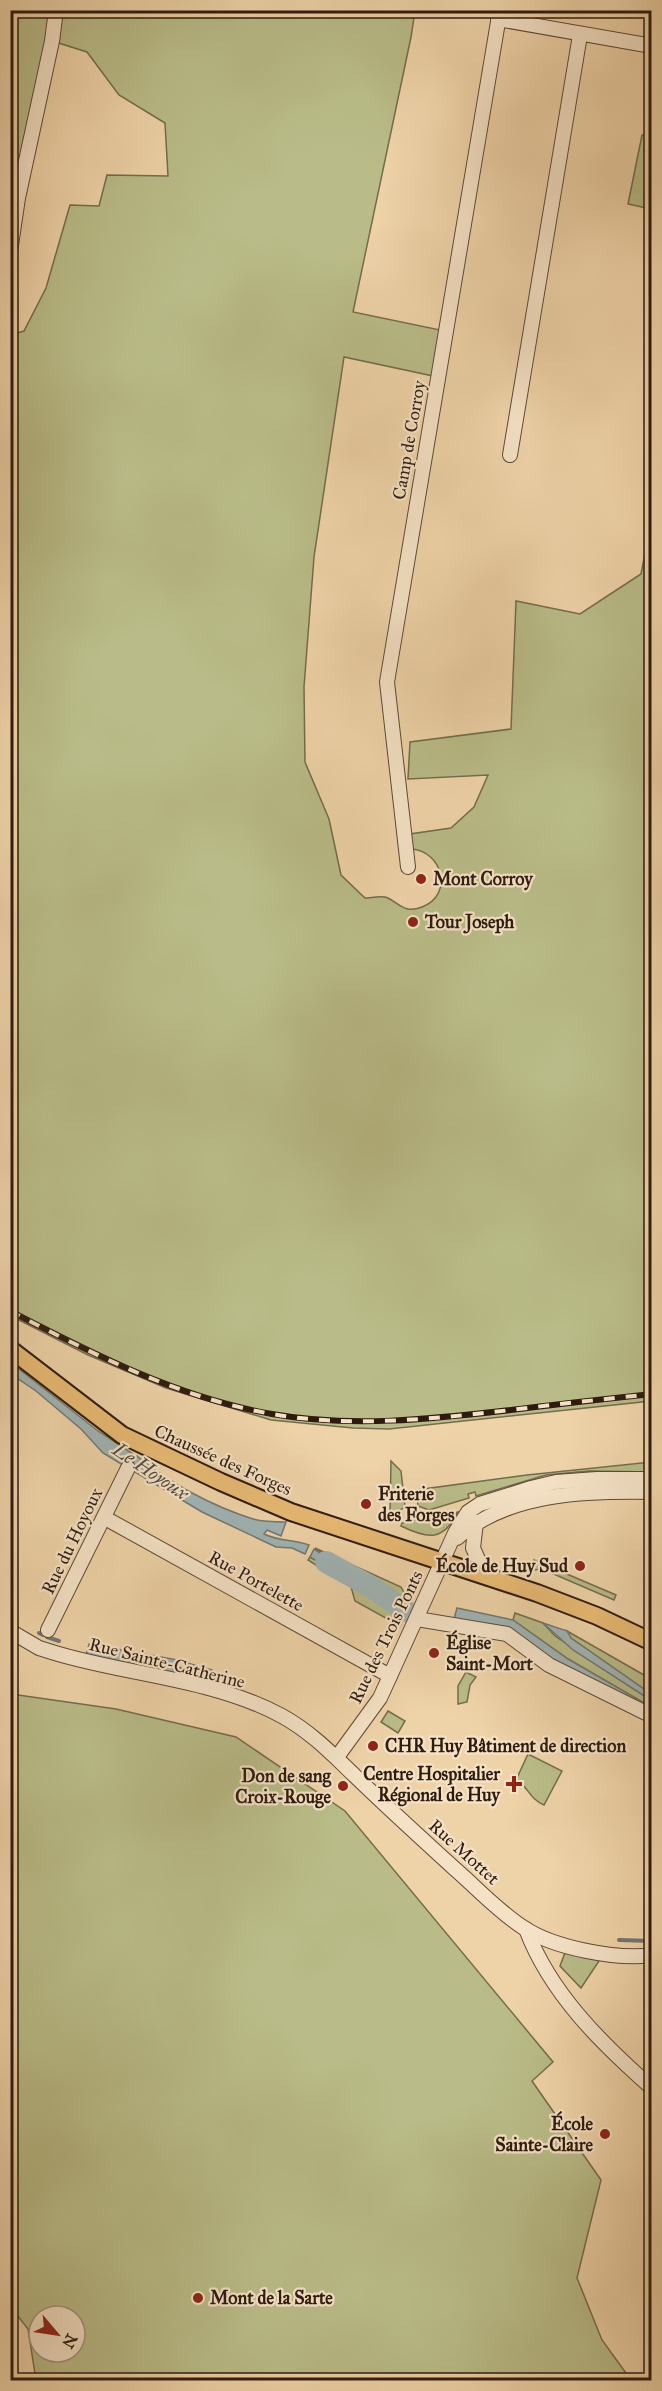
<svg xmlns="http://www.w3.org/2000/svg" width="662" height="2391" viewBox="0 0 662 2391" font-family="'IM FELL Great Primer',serif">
<rect width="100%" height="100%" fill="#efd3a8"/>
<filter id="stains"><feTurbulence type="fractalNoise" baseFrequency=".00333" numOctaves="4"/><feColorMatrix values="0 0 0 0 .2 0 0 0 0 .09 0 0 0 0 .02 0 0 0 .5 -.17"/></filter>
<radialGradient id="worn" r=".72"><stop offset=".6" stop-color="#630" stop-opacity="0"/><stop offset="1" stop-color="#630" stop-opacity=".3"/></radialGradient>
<g fill="#b9bc88" stroke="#746c4c" stroke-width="1.5" fill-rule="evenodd">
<path d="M11,11H415L411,37L353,312L445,331L438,377L344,357L314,557L304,687L305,762L329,819L341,875L365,898C371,898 382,895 388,898C400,904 405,914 422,907C454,895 443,851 411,849L410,834L451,828L474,807L488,775L408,779L410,742L511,729L516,601L580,614L641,574L651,524V1401L389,1429L353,1428L271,1420L166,1388L88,1355L11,1316L10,335L24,331L46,288L70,205L99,206L107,175L168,176L165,123L119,95L87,52L52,41L11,250Z"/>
<polygon points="642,135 651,136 651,209 628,204"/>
<polygon points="391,1461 401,1471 405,1507 399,1511 399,1516 390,1515"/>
<polygon points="651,1462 651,1472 589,1471 546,1475 476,1496 475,1492 468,1494 469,1498 429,1510 418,1506 416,1490 527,1475"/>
<path d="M447,1511L448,1515L458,1512C443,1542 428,1539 401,1526L402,1523Z"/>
<polygon points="315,1548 401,1587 410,1604 400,1626 355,1601 351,1587 308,1560 310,1557 344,1577 326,1556"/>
<polygon points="534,1560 616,1595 614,1600 542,1569 534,1570"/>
<polygon points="515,1613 543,1623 555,1636 646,1697 647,1702 644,1703 568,1659 513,1620"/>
<polygon points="567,1631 651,1679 651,1694 571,1638"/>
<polygon points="466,1672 476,1677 470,1685 467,1702 458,1704 458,1686"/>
<path d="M11,1694L116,1709L236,1737L345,1811L553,2062L532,2081L601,2180L577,2278L602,2340L631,2380H36L28,2329L10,2306ZM39,2316H75V2352H39Z"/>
<polygon points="388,1711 405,1721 398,1733 381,1722"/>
<path d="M528,1754L562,1771L544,1805C528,1798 530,1788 516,1780Z"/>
<polygon points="566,1950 601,1958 581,1988 560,1966"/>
</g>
<g fill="#a0b4b5" stroke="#727773" stroke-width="1.5">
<polygon points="10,1362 98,1431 133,1454 126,1467 103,1453 81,1429 36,1391 11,1374"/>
<path d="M137,1456C169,1483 212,1506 253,1519C263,1522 275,1522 286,1522L281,1536L267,1530L264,1534C281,1542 291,1539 309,1545L305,1554L292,1548L276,1547L202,1512L130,1469Z"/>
<polygon points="314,1549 352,1574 353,1577 344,1577 310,1557"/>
<polygon points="457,1608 513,1620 568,1659 644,1703 647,1702 646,1697 573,1650 543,1623 567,1631 571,1638 651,1694 651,1711 546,1656 454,1619"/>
<polygon points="89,1644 178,1660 175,1673 86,1655"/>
<polygon points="187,1663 212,1670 208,1681 183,1675"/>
</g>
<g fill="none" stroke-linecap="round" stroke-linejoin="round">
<g stroke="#727773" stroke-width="4">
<polyline points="39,1633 43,1635"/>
<polyline points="47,1637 59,1641"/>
<polyline points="172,1667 188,1671"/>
<polyline points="619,1940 652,1941"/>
</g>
<polyline stroke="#a0b4b5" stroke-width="22" points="326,1562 370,1586 406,1611"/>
<g stroke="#5e4935" stroke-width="16">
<g id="minor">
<polyline points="498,19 652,46"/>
<polyline points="10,252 18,198 52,41 56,10"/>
<polyline points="510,455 580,35"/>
<polyline points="408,867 387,682 500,10"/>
<polyline points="105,1518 390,1676"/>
<polyline points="476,1522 473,1548 485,1575"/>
<path d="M457,1538C508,1492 587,1491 652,1492"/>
<polyline points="417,1619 507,1634 549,1665 652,1716"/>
<polyline points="48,1630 128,1468"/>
<path d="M10,1631L39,1648L55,1653C128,1675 214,1679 282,1716C311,1732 332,1754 355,1776C388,1808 422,1839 455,1869C478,1889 499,1912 524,1928C554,1948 617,1960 652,1955"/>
<polyline points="337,1757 380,1698 455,1533 468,1512 480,1504 531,1488 556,1482 597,1479 652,1479"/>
<path d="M526,1929C550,1993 601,2043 652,2088"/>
</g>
</g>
<g stroke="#2e1b0f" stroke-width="20">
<polyline id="major" points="10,1349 122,1435 221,1482 291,1512 537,1593 597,1616 652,1642"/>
</g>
<use href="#minor" stroke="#f5e2c6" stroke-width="14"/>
<use href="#major" stroke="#e8ba74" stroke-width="16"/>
<g stroke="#2e1b0f" stroke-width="6">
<path id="rail" d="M10,1311C93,1354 179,1398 272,1414C351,1428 432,1419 511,1410C558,1404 605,1399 652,1394"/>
</g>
<use href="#rail" stroke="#f5e2c6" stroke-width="4" stroke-dasharray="11" stroke-linecap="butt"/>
</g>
<g fill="#8f2418" stroke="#f5e2c6" stroke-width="2">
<circle cx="421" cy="879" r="6"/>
<circle cx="413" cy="922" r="6"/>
<circle cx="366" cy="1504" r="6"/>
<circle cx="580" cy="1566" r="6"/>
<circle cx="434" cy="1653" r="6"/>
<circle cx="373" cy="1746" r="6"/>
<path d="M511 1775h6v6h6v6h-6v6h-6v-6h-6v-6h6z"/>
<circle cx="343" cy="1786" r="6"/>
<circle cx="605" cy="2134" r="6"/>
<circle cx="198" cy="2298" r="6"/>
</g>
<g text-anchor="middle" stroke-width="4.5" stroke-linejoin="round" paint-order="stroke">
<g font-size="18" fill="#2e1b0f" stroke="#f5e2c6">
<text transform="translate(409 440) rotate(-80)" y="6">Camp de Corroy</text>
<text transform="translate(223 1460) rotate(24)" y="6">Chaussée des Forges</text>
<text transform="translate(72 1541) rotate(-64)" y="6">Rue du Hoyoux</text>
<text transform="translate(256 1581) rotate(29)" y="6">Rue Portelette</text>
<text transform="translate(386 1637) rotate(-64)" y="6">Rue des Trois Ponts</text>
<text transform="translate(167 1663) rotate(14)" y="6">Rue Sainte-Catherine</text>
<text transform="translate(464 1852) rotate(42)" y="6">Rue Mottet</text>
</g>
<g font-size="18" font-weight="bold" fill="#2e1b0f" stroke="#f5e2c6" text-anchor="start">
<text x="433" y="885">Mont Corroy</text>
<text x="425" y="928">Tour Joseph</text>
<text x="378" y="1500">Friterie<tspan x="378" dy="21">des Forges</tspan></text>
<text x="568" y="1572" text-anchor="end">École de Huy Sud</text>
<text x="446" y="1649">Église<tspan x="446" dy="21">Saint-Mort</tspan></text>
<text x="385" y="1752">CHR Huy Bâtiment de direction</text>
<text x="500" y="1780" text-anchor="end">Centre Hospitalier<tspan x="500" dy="21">Régional de Huy</tspan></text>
<text x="331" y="1782" text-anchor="end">Don de sang<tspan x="331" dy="21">Croix-Rouge</tspan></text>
<text x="593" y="2130" text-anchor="end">École<tspan x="593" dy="21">Sainte-Claire</tspan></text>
<text x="210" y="2304">Mont de la Sarte</text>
</g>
<g font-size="20" font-style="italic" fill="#504941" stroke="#f5e2c6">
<text transform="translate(151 1471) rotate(34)" y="7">Le Hoyoux</text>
</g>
</g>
<rect width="662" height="2391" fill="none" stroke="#efd3a8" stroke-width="36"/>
<rect x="12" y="12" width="638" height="2367" fill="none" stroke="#2e1b0f" stroke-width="3"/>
<rect x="18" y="18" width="626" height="2355" fill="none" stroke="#2e1b0f" stroke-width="1.5"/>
<g transform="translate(57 2334) rotate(119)"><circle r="28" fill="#f5e2c6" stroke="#a5927d" stroke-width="1.5"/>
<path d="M0-4.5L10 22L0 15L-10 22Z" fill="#8f2418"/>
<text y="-9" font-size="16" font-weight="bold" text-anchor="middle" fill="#2e1b0f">N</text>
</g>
<rect width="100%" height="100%" filter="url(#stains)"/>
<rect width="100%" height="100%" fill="url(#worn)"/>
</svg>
